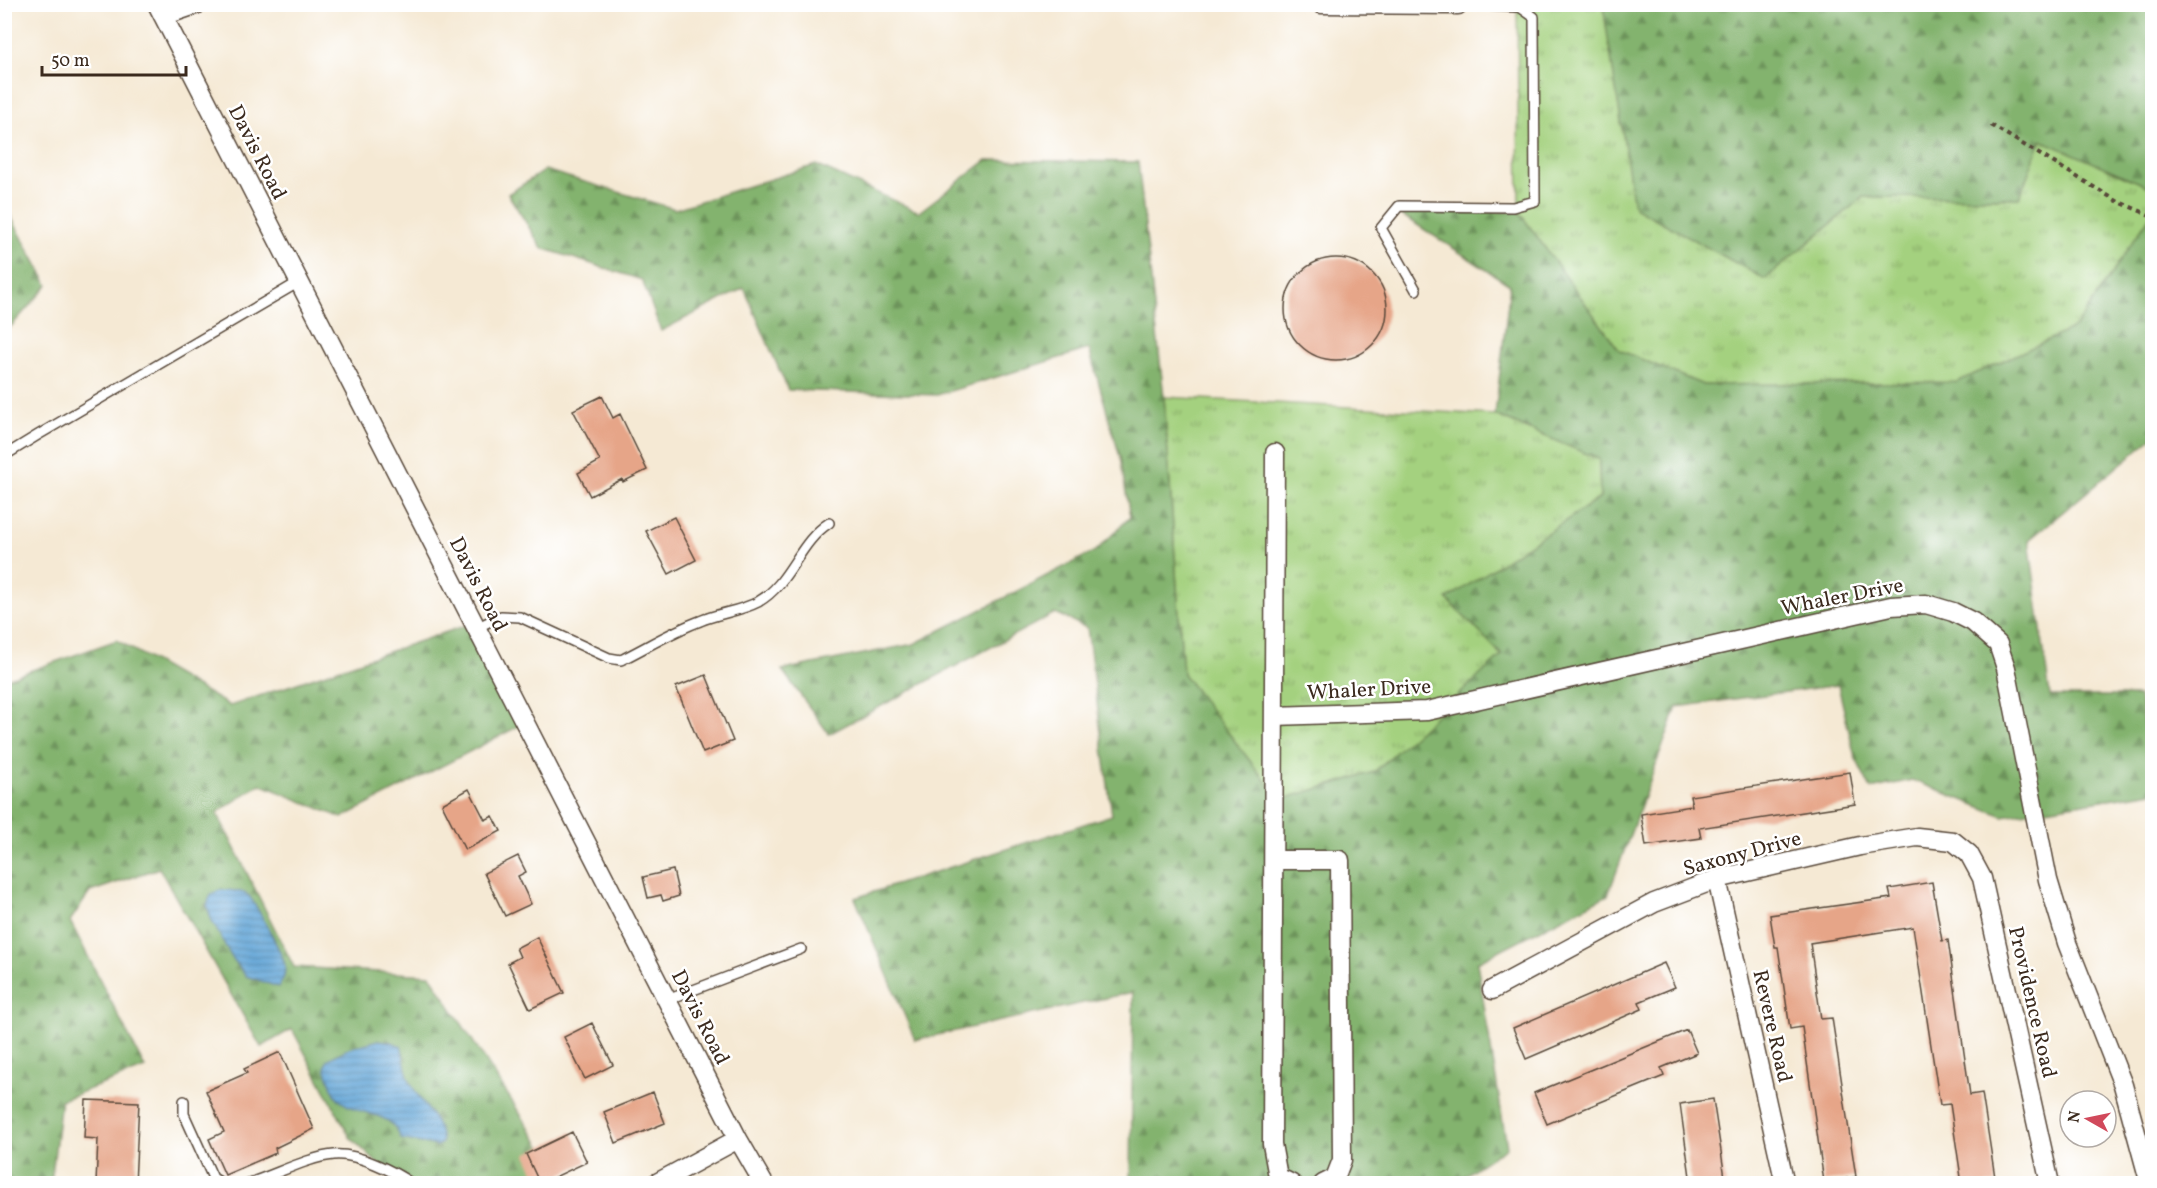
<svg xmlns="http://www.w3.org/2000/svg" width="2157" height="1188" font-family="Vollkorn,serif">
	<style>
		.grass { fill: url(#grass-tufts); stroke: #707e4e; stroke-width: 1.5 }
		.forest { fill: url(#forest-firs); stroke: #5f6e46; stroke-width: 1.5 }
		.water { fill: url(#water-rules); stroke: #4e687a; stroke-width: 1.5 }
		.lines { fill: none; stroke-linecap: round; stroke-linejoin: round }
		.stream { stroke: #62a5d7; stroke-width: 6 }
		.building { fill: #e6a588 }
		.lane-casing { stroke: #574739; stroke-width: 12 }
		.street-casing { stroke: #574739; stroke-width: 21 }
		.path { stroke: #574739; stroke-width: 4; stroke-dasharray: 4.5 4.5; stroke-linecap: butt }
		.lane { stroke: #fff; stroke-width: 9 }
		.street { stroke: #fff; stroke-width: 18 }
		.labels { text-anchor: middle; stroke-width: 5; stroke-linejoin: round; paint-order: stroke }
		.street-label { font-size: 21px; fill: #3b2a1e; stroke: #fff }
	</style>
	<defs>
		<pattern id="grass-tufts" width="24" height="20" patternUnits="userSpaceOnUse" patternTransform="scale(1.5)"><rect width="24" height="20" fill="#a4d17f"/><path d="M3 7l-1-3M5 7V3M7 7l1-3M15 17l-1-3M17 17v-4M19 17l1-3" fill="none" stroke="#87aa67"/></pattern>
		<pattern id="forest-firs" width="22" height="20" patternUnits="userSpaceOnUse" patternTransform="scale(1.5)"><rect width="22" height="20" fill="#83b36e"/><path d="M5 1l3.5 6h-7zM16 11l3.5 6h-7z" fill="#6c925a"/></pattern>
		<pattern id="water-rules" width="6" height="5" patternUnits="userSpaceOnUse" patternTransform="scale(1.5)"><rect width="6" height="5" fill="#62a5d7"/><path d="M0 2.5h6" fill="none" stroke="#5287ae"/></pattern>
	</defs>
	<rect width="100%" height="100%" fill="#fff"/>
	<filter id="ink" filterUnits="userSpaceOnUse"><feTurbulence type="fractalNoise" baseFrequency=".0167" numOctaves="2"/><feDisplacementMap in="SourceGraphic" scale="12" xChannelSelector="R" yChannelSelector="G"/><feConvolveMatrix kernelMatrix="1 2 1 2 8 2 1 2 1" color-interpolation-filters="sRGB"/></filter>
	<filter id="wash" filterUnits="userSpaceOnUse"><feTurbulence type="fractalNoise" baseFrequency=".008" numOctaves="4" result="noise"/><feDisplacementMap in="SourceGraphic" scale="24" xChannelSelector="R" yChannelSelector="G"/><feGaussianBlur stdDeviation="1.35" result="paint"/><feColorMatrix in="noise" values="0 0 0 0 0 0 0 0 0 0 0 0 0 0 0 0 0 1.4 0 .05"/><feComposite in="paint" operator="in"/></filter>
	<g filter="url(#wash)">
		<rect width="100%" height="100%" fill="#f5e9d4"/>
		<path class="grass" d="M1517,5H1603L1635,207L1765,279L1863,197L2019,198L2041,139L2152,188V213L2076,327L1957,383L1703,385L1619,350L1519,212Z
			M1164,397L1495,415L1599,459L1600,498L1448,599L1503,656L1374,772L1280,800L1183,674Z"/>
		<path class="forest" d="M1603,5H2152V188L2041,140L2019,198L1863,197L1765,279L1634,207Z
			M987,160L1138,162L1164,397L1183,674L1280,800L1374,772L1502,655L1447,599L1600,498L1599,459L1495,415L1510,285L1394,210L1519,212L1619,350L1703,385L1957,382L2076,327L2152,213V438L2029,540L2050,696H2139L2152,778V792L2003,816L1912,780L1871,789L1855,757L1838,685L1677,707L1608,895L1477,962L1507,1147L1453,1183H1131L1133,992L915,1040L855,898L1112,815L1087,628L1055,613L829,734L782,670L914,644L1097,550L1130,517L1120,457L1089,349L937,395L788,390L744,288L661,331L642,280L542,248L508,194L545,170L675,209L816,165L919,212Z
			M5,206L48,285L5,333H4Z
			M470,624L521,725L342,818L260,784L217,813L294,967L430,975L565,1183H398L350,1137L292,1029L261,1047L159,868L90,892L70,921L145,1068L61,1100L51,1183H5L4,680L117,640L230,706Z"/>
		<path class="water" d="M220,890C229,890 241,890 248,895C255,902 284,956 285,966C285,975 284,980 278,987L246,976L231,956L211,919L207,905L211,894Z
			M379,1040L392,1042L401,1046C404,1056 405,1069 409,1079C416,1099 442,1120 442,1143L437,1146L401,1139C391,1109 363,1118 342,1102C333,1096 329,1078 325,1068L327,1060L349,1048Z"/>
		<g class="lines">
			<path class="stream" d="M2149,4L2152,7"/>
		</g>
		<g id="blocks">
			<path class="building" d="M1285 309a51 51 0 1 1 102 0a51 51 0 1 1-102 0Z
				M602,396L613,418L620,414L647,470L623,482L622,479L590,496L578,473L600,461L573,410Z
				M674,517L696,560L669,574L646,531Z
				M706,675L733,741L703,753L676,687Z
				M1850,772L1855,804L1699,828L1701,838L1646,846L1641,814L1692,806L1690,796Z
				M469,789L485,820L493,816L501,831L465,850L442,804Z
				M518,856L526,872L518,876L531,904L505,916L484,873Z
				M673,870L679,896L663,901L661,895L648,898L643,877Z
				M1932,882L1942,941L1948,940L1970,1095L1982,1093L1996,1184H1962L1950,1104L1940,1105L1913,927L1810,943L1821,1019L1832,1018L1856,1177L1824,1182L1802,1027L1790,1029L1778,947H1775L1770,915L1891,898L1889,889Z
				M537,937L564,993L530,1009L508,963L520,957L516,948Z
				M1664,963L1675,987L1639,1002L1642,1009L1526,1059L1513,1028Z
				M592,1023L613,1065L585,1079L564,1037Z
				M1687,1030L1697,1053L1661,1068L1664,1076L1547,1124L1534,1093Z
				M280,1052L314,1129L275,1148L276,1153L225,1175L209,1139L224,1132L206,1091L247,1073L244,1069Z
				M653,1092L665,1123L616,1143L604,1112Z
				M1713,1099L1726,1184H1691L1680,1104Z
				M86,1100L139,1102L135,1184H96L98,1139L84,1138Z
				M572,1132L587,1162L540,1184L526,1154Z"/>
		</g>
	</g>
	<g filter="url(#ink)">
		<use href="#blocks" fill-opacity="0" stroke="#574739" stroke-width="1.5"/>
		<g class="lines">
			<g class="lane-casing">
				<path id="lane" d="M1416,290L1381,228L1399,206L1513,207L1535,201L1534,17L1520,7L1458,5
					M4,460L7,454L38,435L299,282
					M476,628L501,616L520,617L609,658L621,660C647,647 673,631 700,621C719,613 741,611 758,602C791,583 798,543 829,523
					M667,1000L801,949
					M184,1101V1114L213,1178L223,1184
					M246,1184C273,1176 308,1157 334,1155C357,1153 394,1171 412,1184"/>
			</g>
			<g class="street-casing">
				<path id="street" d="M157,4L738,1139L764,1184
					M1321,4L1458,5
					M163,16L198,4
					M1275,453L1272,1144L1278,1177L1292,1184
					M1274,716L1427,711L1891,606L1926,604L1953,612L1973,622L1998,644L2006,668L2048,880L2067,943L2123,1085L2150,1184
					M1274,860H1340L1342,1160L1335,1178L1323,1184
					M1717,879L1785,1184
					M1492,990L1654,903L1717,879L1860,846L1917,837L1953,841L1969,854L1982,878L2050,1184
					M655,1184L738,1139"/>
			</g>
			<path class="path" d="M1991,125L2117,201L2152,216"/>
			<use href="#lane" class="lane"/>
			<use href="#street" class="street"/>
		</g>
	</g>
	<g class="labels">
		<g class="street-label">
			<text transform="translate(258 152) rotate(63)" y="7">Davis Road</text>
			<text transform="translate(479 584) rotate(63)" y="7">Davis Road</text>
			<text transform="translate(1842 596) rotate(-11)" y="7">Whaler Drive</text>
			<text transform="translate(1369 689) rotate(-3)" y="7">Whaler Drive</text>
			<text transform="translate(1742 853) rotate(-15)" y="7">Saxony Drive</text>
			<text transform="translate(2033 1002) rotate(77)" y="7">Providence Road</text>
			<text transform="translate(701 1017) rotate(63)" y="7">Davis Road</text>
			<text transform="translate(1773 1026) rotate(77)" y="7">Revere Road</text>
		</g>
	</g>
	<rect width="2157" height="1188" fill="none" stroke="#fff" stroke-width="24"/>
	<g transform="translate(2088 1119) rotate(279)"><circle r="28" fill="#ffffff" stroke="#b1aaa5" stroke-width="1.5"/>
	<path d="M0-4.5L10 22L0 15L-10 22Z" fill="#d1495b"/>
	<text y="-9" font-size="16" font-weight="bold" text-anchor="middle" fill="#3b2a1e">N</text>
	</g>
	<path d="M42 66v9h144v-9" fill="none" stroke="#3b2a1e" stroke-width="3"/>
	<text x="51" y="66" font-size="18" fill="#3b2a1e" stroke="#ffffff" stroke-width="4.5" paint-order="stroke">50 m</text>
</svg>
